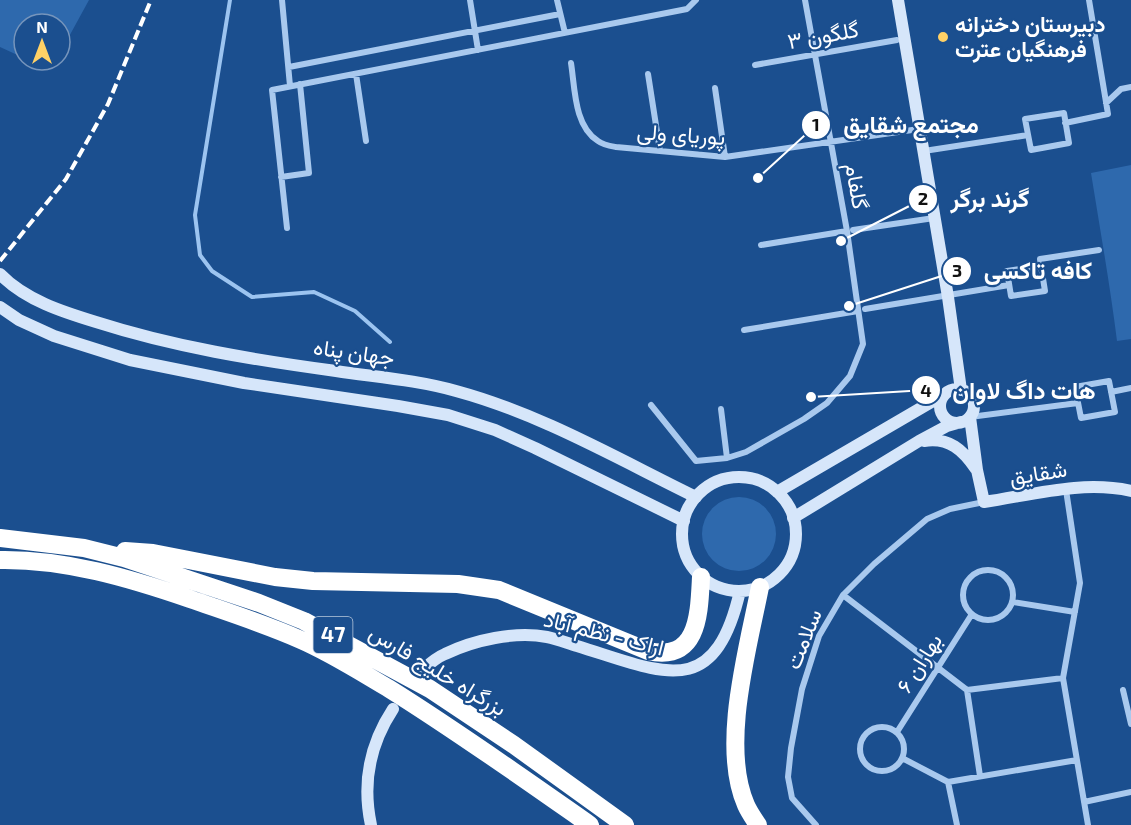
<svg xmlns="http://www.w3.org/2000/svg" width="1131" height="825" font-family="'Exo 2',Vazirmatn,sans-serif">
	<style>
		.green { fill: #2e69ad }
		.lines { fill: none; stroke-linecap: round; stroke-linejoin: round }
		.stream { stroke: #9cc4f0; stroke-width: 4 }
		.street { stroke: #a9c9ee; stroke-width: 6 }
		.secondary { stroke: #d6e6fa; stroke-width: 12 }
		.highway { stroke: #fff; stroke-width: 18 }
		.rail { stroke: #fff; stroke-width: 4; stroke-dasharray: 10 4.5; stroke-linecap: butt }
		.poi-dot { fill: #ffd166; stroke: #1b4f8f; stroke-width: 2 }
		.labels { text-anchor: middle; stroke-width: 4.5; stroke-linejoin: round; paint-order: stroke }
		.shield { fill: #1b4f8f; stroke: #bbcadd; stroke-width: 1.5 }
		.shield-label { font-size: 21px; font-weight: bold; fill: #fff }
		.poi-label { font-size: 22px; font-weight: bold; fill: #fff; stroke: #1b4f8f; text-anchor: start }
		.street-label { font-size: 22px; fill: #fff; stroke: #1b4f8f }
		.leader { fill: none; stroke: #fff; stroke-width: 2 }
		.callout-dot { fill: #fff; stroke: #1b4f8f; stroke-width: 2 }
		.mark-label { font-size: 18px; text-anchor: middle; font-weight: bold; fill: #111 }
		.callout-label { font-size: 24px; text-anchor: middle; font-weight: bold; fill: #fff; stroke: #1b4f8f; stroke-width: 4.5; stroke-linejoin: round; paint-order: stroke }
	</style>
	<rect width="100%" height="100%" fill="#1b4f8f"/>
	<path class="green" d="M0,0H89L60,53V24H24V58L0,47Z
		M1131,165V339L1117,341C1110,285 1100,229 1091,173Z
		M702 534a37 37 0 1 1 74 0a37 37 0 1 1-74 0Z"/>
	<g class="lines">
		<path class="stream" d="M230,0L195,215L200,255L212,271L252,297L314,292L355,311L390,342"/>
		<path class="street" d="M282,0L290,86
			M470,0L478,50
			M557,0L565,33
			M571,63C575,88 574,126 598,141C603,145 610,146 616,147L725,157L919,129
			M755,65L897,40
			M289,67L560,14
			M356,74L366,141
			M648,74L660,151
			M715,88L725,157
			M1106,103L1121,89L1131,87
			M1064,113L1069,143L1031,150L1025,119Z
			M1065,123L1108,114L1089,0
			M924,151L1028,135
			M281,177L309,173L300,84
			M287,228L272,90L687,9L696,0
			M853,230L934,218
			M761,245L847,231
			M1041,266L1045,291L1011,296L1007,271Z
			M1041,266L1040,259L1099,250
			M865,309L1009,285
			M744,330L858,311
			M1109,381L1115,412L1081,418L1075,387Z
			M1111,392L1131,388
			M651,405L696,461L727,458L746,452L804,419L827,403L850,376L863,344L847,231L805,0
			M721,409L727,458
			M970,417L1078,403
			M1066,490L1080,583L1063,678L1088,825
			M963 595a25 25 0 1 1 50 0a25 25 0 1 1-50 0Z
			M843,595L967,690L980,776
			M1013,602L1075,612
			M967,690L1063,678
			M1123,690L1131,724
			M860 749a22 22 0 1 1 44 0a22 22 0 1 1-44 0Z
			M897,732L972,614
			M902,758L948,782L1077,760
			M948,782L957,825
			M1084,802L1131,792
			M816,825L792,798L788,777L791,748L802,689L819,636L843,595L874,564L927,519L950,509L984,502"/>
		<path class="secondary" d="M898,0L948,297L961,390
			M0,274C25,300 63,312 96,322C174,347 255,360 336,371C376,377 417,380 456,391C541,414 618,459 696,497
			M0,307L19,320L54,336L130,360L244,383L398,406L448,415L495,430L535,448L684,521
			M940 406a17 17 0 1 1 34 0a17 17 0 1 1-34 0Z
			M970,417L977,470L984,502C1032,495 1083,480 1131,491
			M924,441C949,437 963,450 976,469
			M682 534a57 57 0 1 1 114 0a57 57 0 1 1-114 0Z
			M777,492L945,394
			M793,518L919,441L947,426L961,422
			M419,673C427,666 435,658 445,654C474,640 515,631 547,637C557,639 567,643 577,646C662,672 714,703 740,591
			M371,825C362,783 370,744 393,709"/>
		<path class="highway" d="M0,538L84,548L124,558L259,603L304,621L430,689L514,745L625,825
			M125,551L153,553L275,577L313,581L458,584L499,590L648,651C699,662 699,614 701,577
			M0,560C65,559 129,578 190,599C227,612 265,624 301,640C331,653 359,671 388,688C457,731 523,778 590,825
			M758,825C754,819 749,812 746,805C720,746 748,648 760,587"/>
		<path class="rail" d="M0,261L66,179L108,104L151,0"/>
	</g>
	<circle class="poi-dot" cx="943" cy="37" r="6"/>
	<g class="labels">
		<rect class="shield" x="313.5" y="617" width="39" height="36" rx="4.5"/>
		<g class="shield-label">
			<text x="333" y="642">47</text>
		</g>
		<g class="poi-label">
			<text x="955" y="32">دبیرستان دخترانه<tspan x="955" dy="25">فرهنگیان عترت</tspan></text>
		</g>
		<g class="street-label">
			<text transform="translate(823 35) rotate(-10)" y="8">گلگون ۳</text>
			<text transform="translate(681 134) rotate(4)" y="8">پوریای ولی</text>
			<text transform="translate(857 186) rotate(80)" y="8">گلفام</text>
			<text transform="translate(354 352) rotate(8)" y="8">جهان پناه</text>
			<text transform="translate(1038 473) rotate(-9)" y="8">شقایق</text>
			<text transform="translate(604 633) rotate(14)" y="8">اراک - نظم آباد</text>
			<text transform="translate(803 639) rotate(-68)" y="8">سلامت</text>
			<text transform="translate(919 663) rotate(-58)" y="8">بهاران ۶</text>
			<text transform="translate(438 670) rotate(31)" y="8">بزرگراه خلیج فارس</text>
		</g>
	</g>
	<path class="leader" d="M758 178L816 125M841 241L923 199M849 306L957 271M811 397L926 390"/>
	<g class="callout-dot">
		<circle cx="758" cy="178" r="6"/>
		<circle cx="841" cy="241" r="6"/>
		<circle cx="849" cy="306" r="6"/>
		<circle cx="811" cy="397" r="6"/>
		<circle cx="816" cy="125" r="15"/>
		<circle cx="923" cy="199" r="15"/>
		<circle cx="957" cy="271" r="15"/>
		<circle cx="926" cy="390" r="15"/>
	</g>
	<g class="mark-label">
		<text x="816" y="131">1</text>
		<text x="923" y="205">2</text>
		<text x="957" y="277">3</text>
		<text x="926" y="397">4</text>
	</g>
	<g class="callout-label">
		<text x="911" y="133">مجتمع شقایق</text>
		<text x="990" y="207">گرند برگر</text>
		<text x="1038" y="279">کافه تاکسی</text>
		<text x="1024" y="399">هات داگ لاوان</text>
	</g>
	<g transform="translate(42 42)"><circle r="28" fill="#1b4f8f" stroke="#7695bc" stroke-width="1.5"/>
	<path d="M0-4.5L10 22L0 15L-10 22Z" fill="#ffd166"/>
	<text y="-9" font-size="16" font-weight="bold" text-anchor="middle" fill="#ffffff">N</text>
	</g>
</svg>
